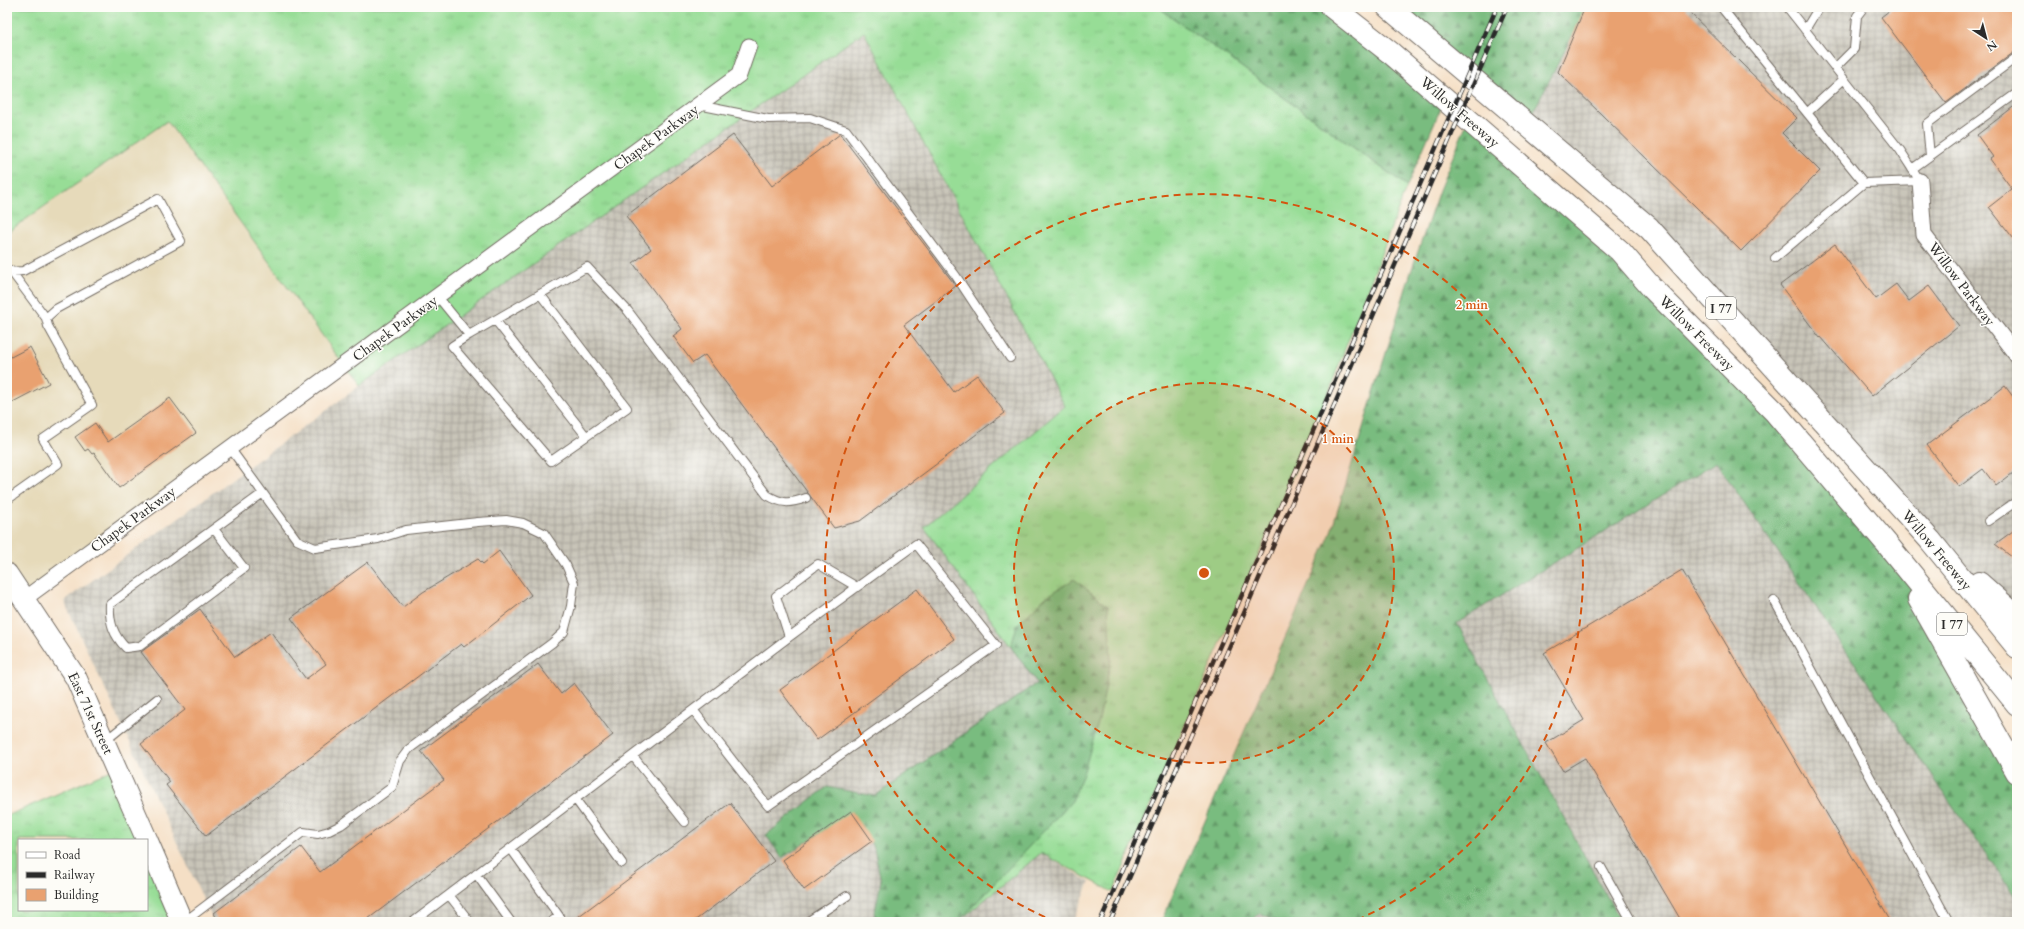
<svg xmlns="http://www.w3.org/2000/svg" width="2024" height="929" font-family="Cardo,serif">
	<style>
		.built { fill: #e6daba }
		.industrial { fill: url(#industrial-grid) }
		.grass { fill: url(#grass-tufts); stroke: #618460 }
		.forest { fill: url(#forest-firs); stroke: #527455 }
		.building { fill: #e9a170 }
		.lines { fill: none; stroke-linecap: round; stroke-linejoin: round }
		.service-casing { stroke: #726a61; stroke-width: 10 }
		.minor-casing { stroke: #726a61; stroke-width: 17 }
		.secondary-casing { stroke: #726a61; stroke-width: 23 }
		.motorway-casing { stroke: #726a61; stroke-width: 24 }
		.service { stroke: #fff; stroke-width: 8 }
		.minor { stroke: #fff; stroke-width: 15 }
		.secondary { stroke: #fff; stroke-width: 21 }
		.motorway { stroke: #fff; stroke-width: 22 }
		.rail-casing { stroke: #2b2b2b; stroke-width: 4.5 }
		.rail { stroke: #fdfcf7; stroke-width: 3; stroke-dasharray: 9; stroke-linecap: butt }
		.ring { fill: none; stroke: #d5540f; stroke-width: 2; stroke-dasharray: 7 5 }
		.labels { text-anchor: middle; stroke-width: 3; stroke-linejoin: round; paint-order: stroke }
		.shield { fill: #fdfcf7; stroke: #6a6a68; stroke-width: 1 }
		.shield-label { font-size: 13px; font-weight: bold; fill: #2b2b2b }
		.street-label { font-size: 14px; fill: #2b2b2b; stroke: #fdfcf7 }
		.centre { fill: #d5540f; stroke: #fdfcf7; stroke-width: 2 }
		.ring-label { font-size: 12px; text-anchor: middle; font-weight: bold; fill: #d5540f; stroke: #fdfcf7; stroke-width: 3; stroke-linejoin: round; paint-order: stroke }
	</style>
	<defs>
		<pattern id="industrial-grid" width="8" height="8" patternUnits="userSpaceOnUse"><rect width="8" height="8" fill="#c8c4b8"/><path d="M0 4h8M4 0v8" fill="none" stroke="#a39f96"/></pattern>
		<pattern id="grass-tufts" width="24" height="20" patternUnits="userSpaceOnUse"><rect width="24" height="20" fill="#97dd96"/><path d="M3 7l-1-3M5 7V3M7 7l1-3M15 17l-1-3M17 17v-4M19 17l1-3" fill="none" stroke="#82be81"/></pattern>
		<pattern id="forest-firs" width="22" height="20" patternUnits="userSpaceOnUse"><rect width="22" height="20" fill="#79bc7f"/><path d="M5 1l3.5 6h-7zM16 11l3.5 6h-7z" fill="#639968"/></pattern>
	</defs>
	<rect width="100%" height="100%" fill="#fdfcf7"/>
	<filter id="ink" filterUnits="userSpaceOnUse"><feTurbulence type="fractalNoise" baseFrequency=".025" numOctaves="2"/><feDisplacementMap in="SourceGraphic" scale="8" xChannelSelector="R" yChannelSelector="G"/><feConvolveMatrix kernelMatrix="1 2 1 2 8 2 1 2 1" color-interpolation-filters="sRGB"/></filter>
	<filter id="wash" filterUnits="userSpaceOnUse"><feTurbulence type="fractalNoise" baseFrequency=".012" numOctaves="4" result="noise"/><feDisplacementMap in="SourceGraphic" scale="16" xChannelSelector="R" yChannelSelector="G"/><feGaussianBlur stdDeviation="0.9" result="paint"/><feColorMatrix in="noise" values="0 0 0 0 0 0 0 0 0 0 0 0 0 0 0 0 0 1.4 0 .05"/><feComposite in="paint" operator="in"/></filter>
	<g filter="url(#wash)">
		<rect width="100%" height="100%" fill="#f5dfc5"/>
		<path class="built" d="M167,121L344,365L24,599L7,574V233Z"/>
		<path class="industrial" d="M1587,7H2017V617L1930,540L1649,228L1527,124Z
			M863,31L1065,406L924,527L1037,683L875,796L959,921L1041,853L1090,882L1073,922H214L64,601L402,355Z
			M1716,462L2017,899V922H1621L1457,623Z
			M1260,913L1278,922H1250Z"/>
		<path class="grass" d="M7,7H1158L1407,186L1328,394L1113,892L1041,853L959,921L875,796L1037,683L924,527L1065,406L864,32L359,386L167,121L9,231L7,229Z
			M116,768L147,840H19V910H147V840L182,922H7V816Z"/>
		<path class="forest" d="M1158,7H1332L1443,103L1407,186Z
			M1388,7H1587L1527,124Z
			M1468,120L1620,251L1887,544L2017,772V899L1716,462L1457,623L1621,922H1278L1260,913L1250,922H1161L1330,535L1410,275L1439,190Z
			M1074,579L1108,606L1111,660L1099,720L1084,771L1072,801L959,921L873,922L881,881L874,848L855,819L825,830L782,858L766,835L827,787L875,796L1037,683L1011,647L1017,625L1046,597Z"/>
		<g id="blocks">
			<path class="building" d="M1585,7H1684L1797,118L1782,133L1820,171L1741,251L1558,72Z
				M1894,7H2017V50L1946,103L1881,17Z
				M2017,104V243L1989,207L2012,189L1990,159L1993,157L1977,135Z
				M840,134L956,286L904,325L954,392L977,375L1005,413L860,521L834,528L705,355L693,363L673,336L682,329L633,263L651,249L626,216L733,135L772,186Z
				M1835,244L1876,299L1896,284L1909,301L1929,286L1959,326L1872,396L1821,337L1820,338L1780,285Z
				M30,347L49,383L7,405V359Z
				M2005,386L2017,402V470L1996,486L1983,469L1959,487L1927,445Z
				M170,398L196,433L119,488L94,453L92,454L88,449L85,451L75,437L95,423L108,442Z
				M2017,528V561L1995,544Z
				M499,551L531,595L464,647L461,644L206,836L166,785L170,782L141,744L185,710L141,652L200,609L235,657L271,632L306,679L326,664L291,618L368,562L403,607L423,592L478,559L483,564Z
				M1682,570L1891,922H1682L1585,758L1563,771L1546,743L1584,720L1544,653Z
				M917,589L954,639L817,740L780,690Z
				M538,664L561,694L574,683L613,735L364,922H218L214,913L301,847L320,872L444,780L421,751Z
				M730,803L774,861L693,922H571Z
				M851,811L872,841L804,890L783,860Z"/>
		</g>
	</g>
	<g filter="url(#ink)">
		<use href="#blocks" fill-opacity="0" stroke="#726a61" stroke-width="1"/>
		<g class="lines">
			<g class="service-casing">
				<path id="service" d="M1721,7L1864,183
					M1787,7L1900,150L1920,181
					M1805,30L1819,7
					M1835,68L1854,49L1857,16L1864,7
					M698,105L768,119L810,118L846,130L956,276L1010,358
					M1808,112L1844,79
					M1930,156L1927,124L2017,57
					M1912,169L2017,93
					M1775,258L1864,183L1920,181
					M11,271L46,318
					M7,272L23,271L158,199L181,241L56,309L46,318L48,326L92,405L43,439L58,464L7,500
					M438,297L469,335L587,267L628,311L767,495C782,504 789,504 806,498
					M496,321L586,436
					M469,335L452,346L551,461L627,408L540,294
					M1988,521L2017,501
					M214,529L244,568L140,646L126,648C113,635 109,622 110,604L263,493
					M1774,600L1949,922
					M789,637L857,587
					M105,741L157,699
					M633,756L685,822
					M576,800L622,863
					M511,849L559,916L551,922
					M1601,867L1632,922
					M476,874L511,922
					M449,895L470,922
					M184,922L303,832L318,834L329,831L341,825L392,787L400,761L409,749L552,643L564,632L571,606L574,583L566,565L544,533L523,523L506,520L478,522L406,530L378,539L315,548L297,540L230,448
					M413,922L789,637L776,596L818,564L857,587L916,544L996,645L768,806L694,711
					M807,922L847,896"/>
			</g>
			<g class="minor-casing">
				<path id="minor" d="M1920,181L1924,235L2017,356
					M24,599L739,75L749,46"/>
			</g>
			<g class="secondary-casing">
				<path id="secondary" d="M7,574L76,678L147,840
					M147,840L182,922"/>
			</g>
			<g class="motorway-casing">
				<path id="motorway" d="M1332,7L1392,54L1620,251L1652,288L1774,411L1887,544L2017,704
					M1388,7L1649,228L1930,540L2017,647
					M1979,583L2017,617
					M1919,599L2017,772"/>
			</g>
			<use href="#service" class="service"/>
			<use href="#minor" class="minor"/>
			<use href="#secondary" class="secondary"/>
			<use href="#motorway" class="motorway"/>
			<g class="rail-casing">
				<path id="rail" d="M1100,922L1497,7
					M1110,922L1507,7"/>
			</g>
			<use href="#rail" class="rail"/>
		</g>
	</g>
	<circle cx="1204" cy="573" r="190" fill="#d5540f" fill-opacity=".12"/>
	<g class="ring">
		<circle cx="1204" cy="573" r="190"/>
		<path d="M1056 922A379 379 0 1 1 1352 922"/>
	</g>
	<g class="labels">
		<g class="shield">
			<rect x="1706" y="297" width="30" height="22" rx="3"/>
			<rect x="1937" y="613" width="30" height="22" rx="3"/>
		</g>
		<g class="shield-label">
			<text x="1721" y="313">I 77</text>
			<text x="1952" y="629">I 77</text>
		</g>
		<g class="street-label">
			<text transform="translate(1460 112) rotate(41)" y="5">Willow Freeway</text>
			<text transform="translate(656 137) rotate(-36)" y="5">Chapek Parkway</text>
			<text transform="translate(1962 284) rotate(53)" y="5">Willow Parkway</text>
			<text transform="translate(395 328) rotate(-36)" y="5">Chapek Parkway</text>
			<text transform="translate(1697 333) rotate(45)" y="5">Willow Freeway</text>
			<text transform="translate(133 519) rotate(-36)" y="5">Chapek Parkway</text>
			<text transform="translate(1937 550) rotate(50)" y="5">Willow Freeway</text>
			<text transform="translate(91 713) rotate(65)" y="5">East 71st Street</text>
		</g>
	</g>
	<circle cx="1204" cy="573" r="6" class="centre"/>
	<g class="ring-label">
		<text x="1472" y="309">2 min</text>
		<text x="1338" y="443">1 min</text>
	</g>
	<rect width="2024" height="929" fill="none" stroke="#fdfcf7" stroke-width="24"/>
	<rect x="18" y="839" width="130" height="72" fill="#fdfcf7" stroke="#a9a8a5"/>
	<rect x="26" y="852" width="20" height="6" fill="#ffffff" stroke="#a9a8a5"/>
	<text x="54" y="859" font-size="12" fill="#2b2b2b">Road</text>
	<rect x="26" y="872" width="20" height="6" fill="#2b2b2b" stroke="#a9a8a5"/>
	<text x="54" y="879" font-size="12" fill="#2b2b2b">Railway</text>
	<rect x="26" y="889" width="20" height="12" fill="#e9a170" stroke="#a9a8a5"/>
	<text x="54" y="899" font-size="12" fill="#2b2b2b">Building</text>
	<g transform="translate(1986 38) rotate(144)" stroke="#fdfcf7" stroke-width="3" paint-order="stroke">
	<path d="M0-3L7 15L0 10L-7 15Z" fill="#2b2b2b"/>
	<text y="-6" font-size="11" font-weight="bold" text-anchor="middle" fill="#2b2b2b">N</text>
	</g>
</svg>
